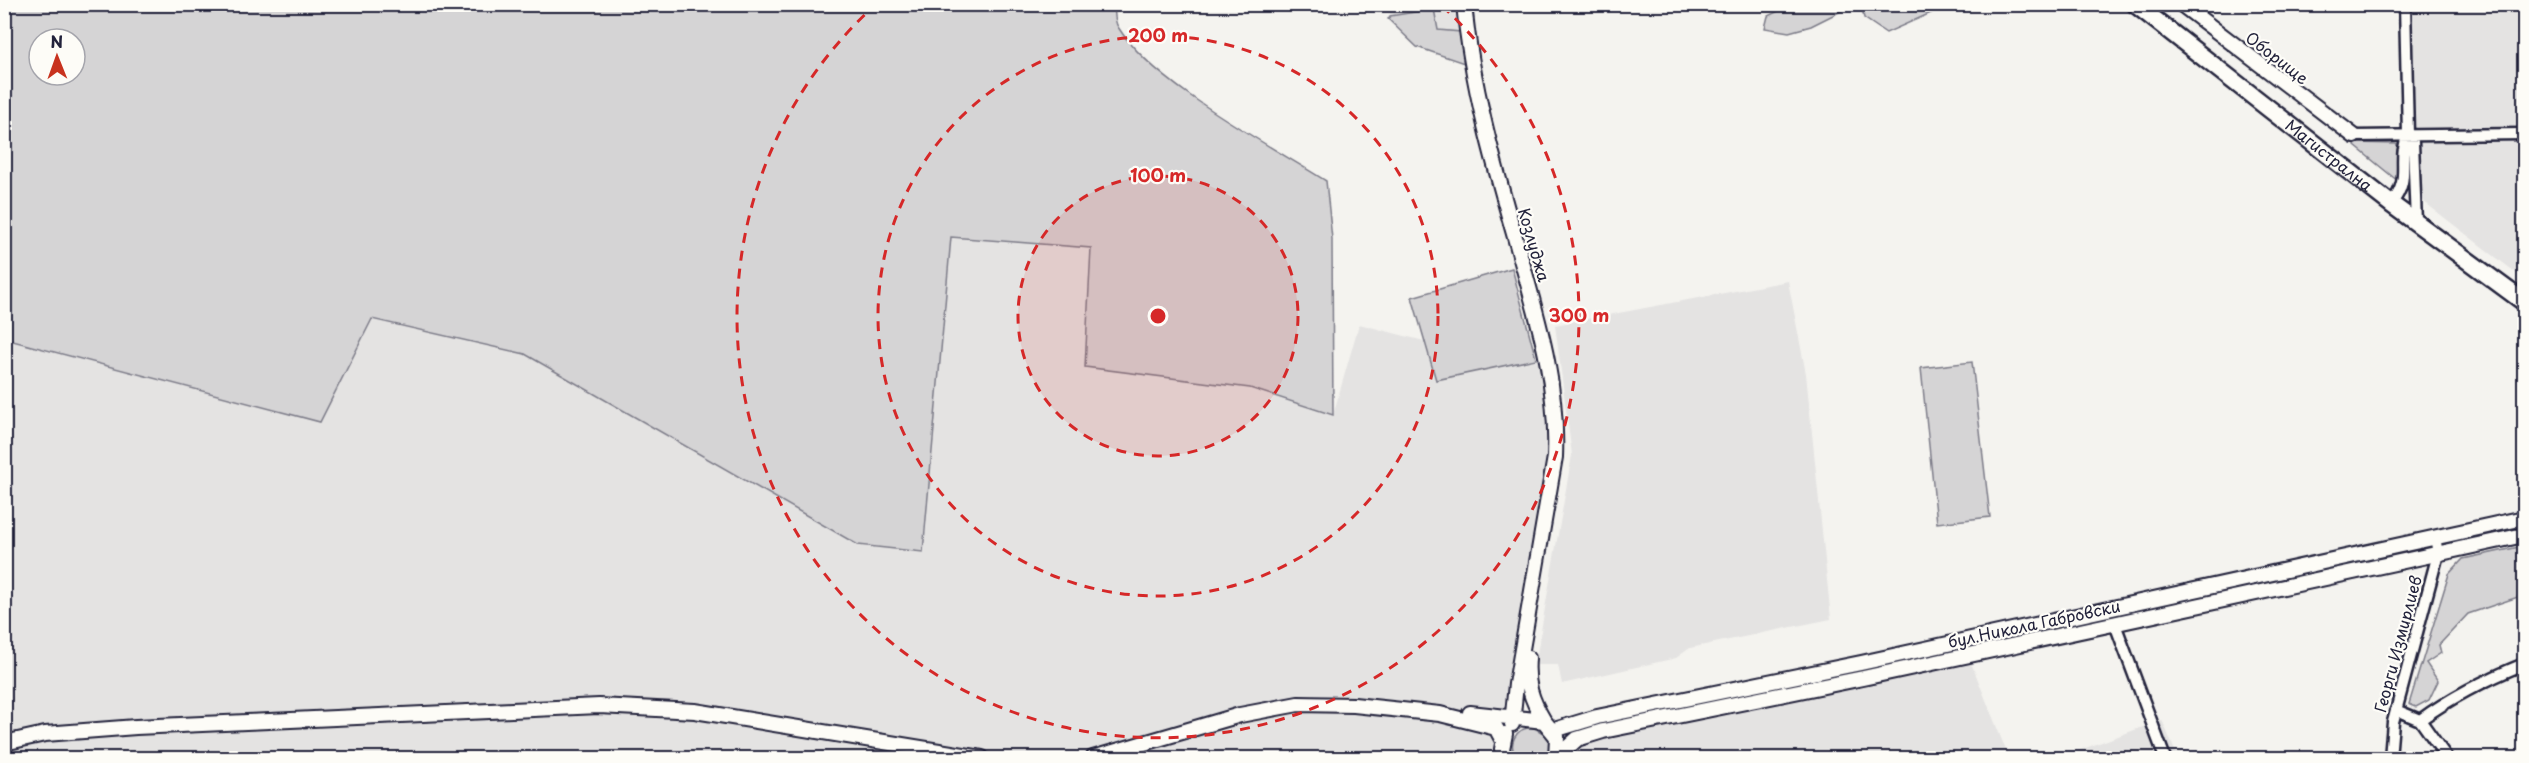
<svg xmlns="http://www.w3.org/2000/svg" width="2529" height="763" font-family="'Playpen Sans',sans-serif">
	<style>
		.built { fill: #e4e3e2 }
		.green { fill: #d5d4d5; stroke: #7c7b88; stroke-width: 1.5; fill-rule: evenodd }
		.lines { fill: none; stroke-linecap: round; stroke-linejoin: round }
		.street-casing { stroke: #22223b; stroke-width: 15 }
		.secondary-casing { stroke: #22223b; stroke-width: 18 }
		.primary-casing { stroke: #22223b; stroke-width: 21 }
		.street { stroke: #fdfcf7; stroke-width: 10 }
		.secondary { stroke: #fdfcf7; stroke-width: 14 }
		.primary { stroke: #fdfcf7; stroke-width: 16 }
		.ring { fill: none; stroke: #d62828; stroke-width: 3; stroke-dasharray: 10 8 }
		.labels { text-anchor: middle; stroke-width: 4.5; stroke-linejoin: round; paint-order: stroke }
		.street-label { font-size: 16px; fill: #22223b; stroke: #fdfcf7 }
		.centre { fill: #d62828; stroke: #fdfcf7; stroke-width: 3 }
		.ring-label { font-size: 18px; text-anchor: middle; font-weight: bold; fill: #d62828; stroke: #fdfcf7; stroke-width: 4.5; stroke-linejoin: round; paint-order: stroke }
	</style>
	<rect width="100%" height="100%" fill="#f4f3ef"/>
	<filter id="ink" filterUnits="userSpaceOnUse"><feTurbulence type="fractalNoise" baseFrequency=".0167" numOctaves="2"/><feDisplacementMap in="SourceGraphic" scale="12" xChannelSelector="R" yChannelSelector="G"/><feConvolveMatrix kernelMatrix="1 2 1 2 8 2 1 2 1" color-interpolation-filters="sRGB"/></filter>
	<g filter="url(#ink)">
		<path class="built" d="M1389,5H1458L1461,32L1438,30L1434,9L1390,16Z
			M2405,5H2524V279L2406,188L2408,135Z
			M950,237L1092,248L1085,367L1250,388L1333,415L1359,324L1424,341L1436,380L1548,358L1557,422L1516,684L1501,758H5L4,339L320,422L372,319L525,354L858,545L923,552Z
			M1788,281L1806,374L1831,619L1690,648L1676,658L1562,684L1558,665H1535L1572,455L1555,325Z
			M1971,655L1972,665L2009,758H1556L1577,739Z
			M2162,720L2178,758H2058Z"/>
		<path class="green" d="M4,5H1114C1115,11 1114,21 1118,27C1153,84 1268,144 1326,181L1332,239L1333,415L1250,388L1085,367L1091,248L951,237L923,552L858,545L525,354L372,319L320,422L5,339ZM39,39H75V75H39Z
			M1791,5V4L1853,5L1811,26L1789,32L1765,28L1768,16Z
			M1861,5V4L1949,5L1886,33L1864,18Z
			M1434,9L1438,30L1461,32L1464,63L1417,47L1388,19L1390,16Z
			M2356,143L2396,144L2399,148V182L2355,146Z
			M1512,268L1536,359L1436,380L1412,297Z
			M1972,362L1990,517L1937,523L1921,368Z
			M2524,546V595L2468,614L2439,645L2441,653L2426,663L2438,681L2429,700L2416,707L2409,704L2449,574L2463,559Z
			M1533,727L1548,736C1552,744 1551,751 1546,758H1517C1507,744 1515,728 1533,727Z"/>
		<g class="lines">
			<g class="street-casing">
				<path id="street" d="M2408,135L2413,142L2416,223
					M2354,136L2524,134
					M2391,204C2413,177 2396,161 2408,135L2405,4
					M2115,624L2165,758
					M2396,710L2420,720C2453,696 2487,679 2524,664
					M2420,720L2447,758
					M2390,758L2393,722L2438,554L2435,537"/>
			</g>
			<g class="secondary-casing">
				<path id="secondary" d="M1464,4C1472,88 1495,167 1518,248C1538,320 1558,382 1555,457L1516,684L1512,724
					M2181,4L2354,136
					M1528,658C1526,684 1531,699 1544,721
					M1470,713L1544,721L1557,737L1556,758
					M1554,730L1597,717L1861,663L2524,518
					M1505,734L1502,749L1505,758
					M4,743L45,734L136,727L599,706L695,711L982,758
					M1093,758L1240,715L1298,704L1354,705L1440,714L1496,728L1503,741
					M1556,758L1577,739L1603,731L1863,678L2524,535"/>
			</g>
			<g class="primary-casing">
				<g id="primary">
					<path id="s1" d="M2135,4L2391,204L2524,302"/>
				</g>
			</g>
			<use href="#street" class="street"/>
			<use href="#secondary" class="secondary"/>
			<use href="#primary" class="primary"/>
		</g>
	</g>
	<circle cx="1158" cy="316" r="140" fill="#d62828" fill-opacity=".12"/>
	<g class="ring">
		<circle cx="1158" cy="316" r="140"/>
		<circle cx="1158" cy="316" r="280"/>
		<path d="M1442 6A421 421 0 1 1 874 6"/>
	</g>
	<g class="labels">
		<g class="street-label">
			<text transform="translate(2277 58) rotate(38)" y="6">Оборище</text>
			<text dy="6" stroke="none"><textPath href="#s1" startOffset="246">Магистрална</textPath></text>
			<text transform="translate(1534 245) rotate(74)" y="6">Козлуджа</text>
			<text transform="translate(2034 624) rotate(-12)" y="6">бул.Никола Габровски</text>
			<text transform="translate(2398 644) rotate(-75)" y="6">Георги Измирлиев</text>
		</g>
	</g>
	<circle cx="1158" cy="316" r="9" class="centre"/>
	<g class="ring-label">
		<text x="1158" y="42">200 m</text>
		<text x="1158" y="182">100 m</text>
		<text x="1579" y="322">300 m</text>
	</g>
	<rect width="2529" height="763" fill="none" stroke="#fdfcf7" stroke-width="24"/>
	<rect x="12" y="12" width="2505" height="739" fill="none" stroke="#22223b" stroke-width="2" filter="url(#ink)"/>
	<g transform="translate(57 57) rotate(359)"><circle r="28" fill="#fdfcf7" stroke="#a5a5ac" stroke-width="1.5"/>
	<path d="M0-4.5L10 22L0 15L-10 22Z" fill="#c8321e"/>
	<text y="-9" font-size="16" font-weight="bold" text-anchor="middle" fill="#22223b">N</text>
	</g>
</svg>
